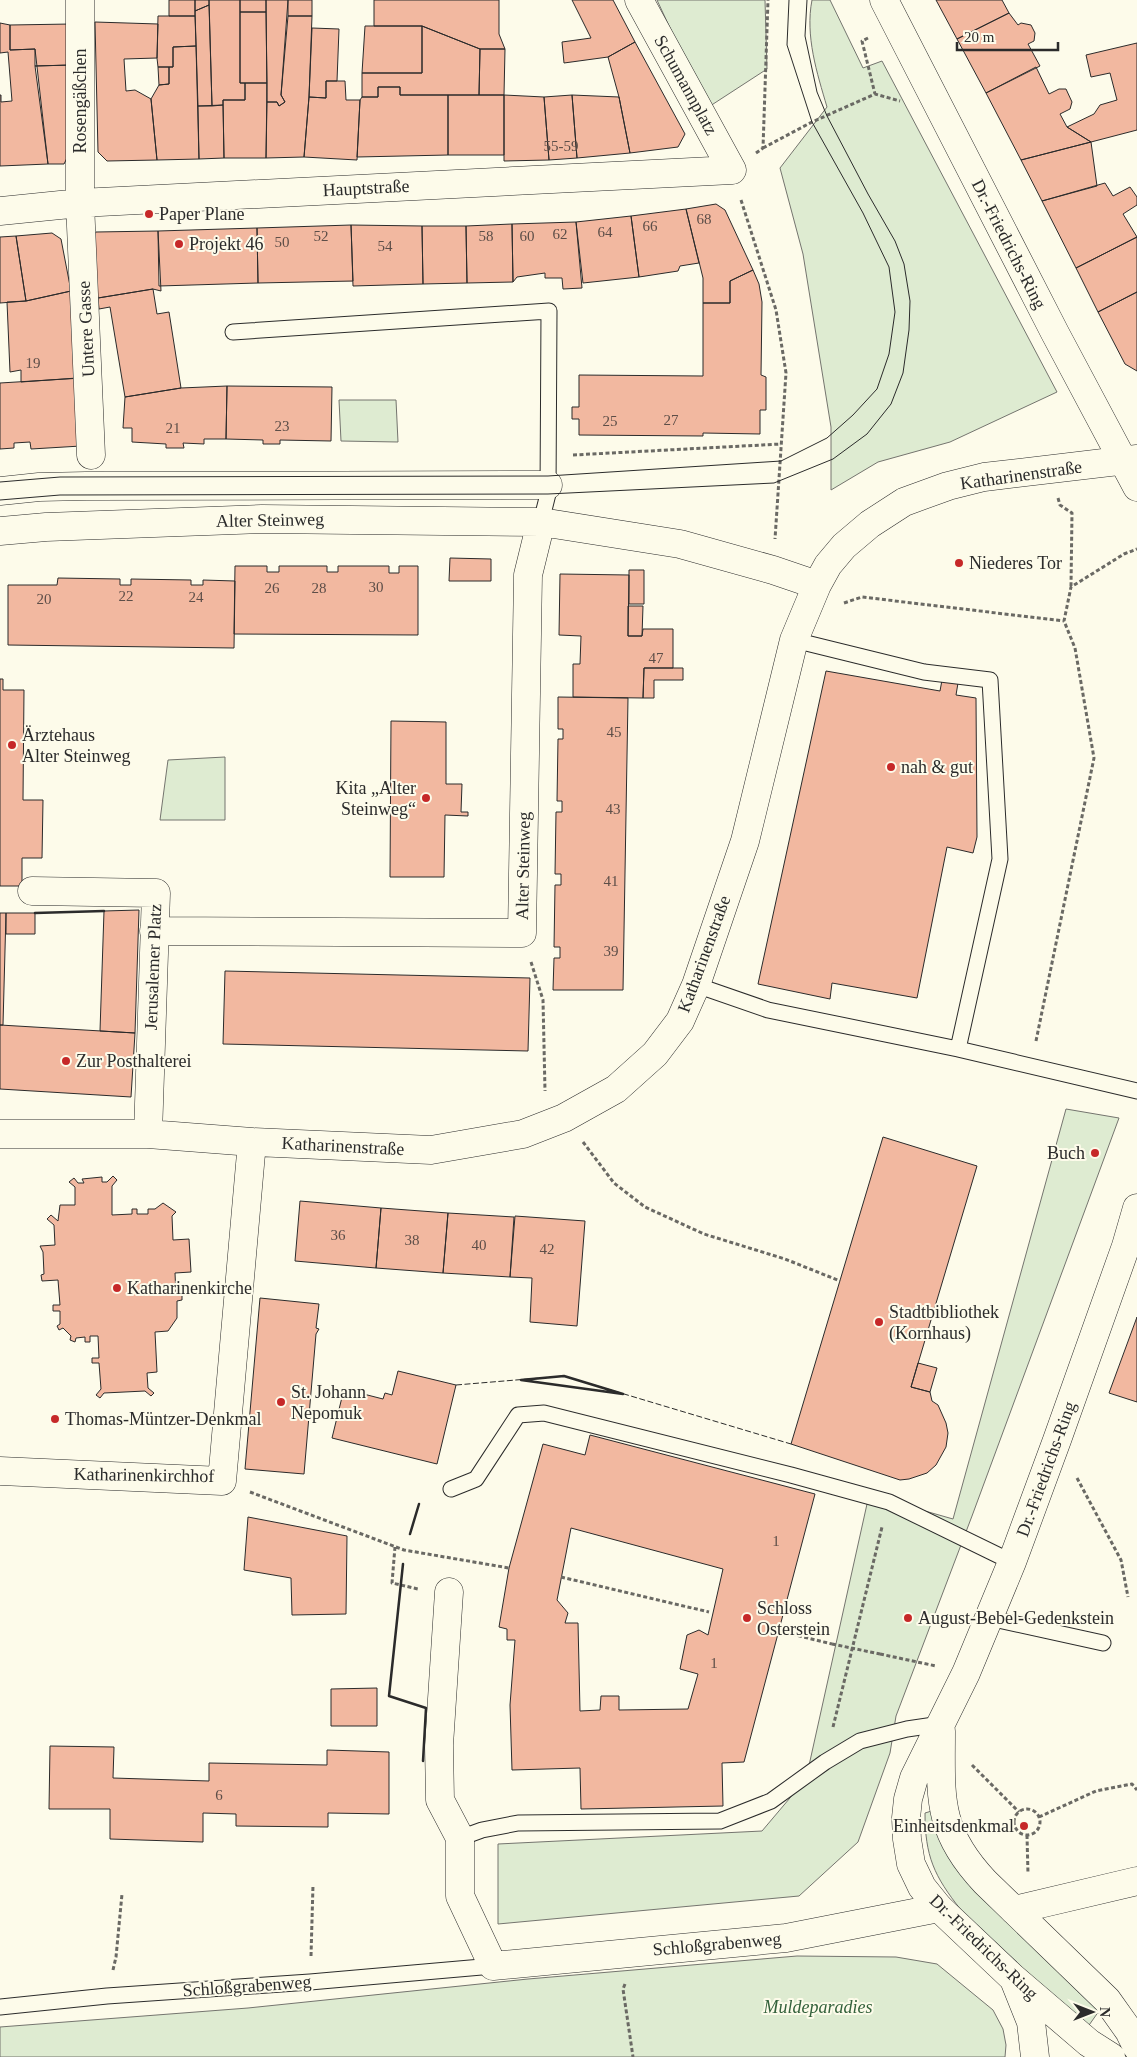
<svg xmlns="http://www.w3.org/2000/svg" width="1137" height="2057" font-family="'Times New Roman',serif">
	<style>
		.green { fill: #deebd1; stroke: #74746e }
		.building { fill: #f2b8a0; stroke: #2b2b2b; fill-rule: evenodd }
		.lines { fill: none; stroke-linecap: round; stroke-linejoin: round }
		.lane-casing { stroke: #2b2b2b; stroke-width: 17 }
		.street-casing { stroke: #2b2b2b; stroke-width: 29 }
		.secondary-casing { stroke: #2b2b2b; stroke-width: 29 }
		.path { stroke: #6a6964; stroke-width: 3; stroke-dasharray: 4 2.5; stroke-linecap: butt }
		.lane { stroke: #fdfbea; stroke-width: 15 }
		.street { stroke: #fdfbea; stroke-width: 28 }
		.secondary { stroke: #fdfbea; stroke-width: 28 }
		.tram { stroke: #2b2b2b; stroke-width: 1 }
		.path-bridge { stroke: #6a6964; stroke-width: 3; stroke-dasharray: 4 2.5; stroke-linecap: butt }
		.fence { stroke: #2b2b2b; stroke-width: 1; stroke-dasharray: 6 2.5; stroke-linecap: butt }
		.wall { stroke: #2b2b2b; stroke-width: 2.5 }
		.poi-dot { fill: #c62828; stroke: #fdfbea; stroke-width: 2 }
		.labels { text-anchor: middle; stroke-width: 4; stroke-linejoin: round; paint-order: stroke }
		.number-label { font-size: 15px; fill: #5d4e48 }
		.street-label { font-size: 18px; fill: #2b2b2b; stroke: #fdfbea }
		.poi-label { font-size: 18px; fill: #2b2b2b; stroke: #fdfbea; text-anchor: start }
		.park-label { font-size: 18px; font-style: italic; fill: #34623c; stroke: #fdfbea }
	</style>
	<rect width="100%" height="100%" fill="#fdfbea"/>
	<path class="green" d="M657,0H765L767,69L707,108Z
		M812,0H830L863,68L882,61L1057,392L950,442L878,462L831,490V427L803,254L780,168L827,107C817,73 805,36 812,0Z
		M339,400H396L398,442L341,441Z
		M225,757V820H160L168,760Z
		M1066,1109L1119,1118L972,1516L896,1716L890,1753L858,1842L799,1896L498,1924V1844L762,1831L806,1779L869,1495L953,1519Z
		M935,1810L1099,2011L1087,2028L961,1910C934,1876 925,1856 925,1813Z
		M797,1956L896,1957L937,1964L993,2010L1003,2029L1006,2045L1005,2057H0V2027L248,2008L528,1979Z"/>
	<path class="building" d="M169,0H195V16H169Z
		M195,0H209V5L195,11Z
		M209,0H240V83H245V100H223V105L212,106Z
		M240,0H266V12H240Z
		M266,0H288L281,95L285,102L279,106L277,102H267Z
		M288,0H312V16H288Z
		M374,0H499V34L505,49H480L422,26H374Z
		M572,0H613L635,42L608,57L564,63L562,42L591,38Z
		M936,0H1002L1009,13L957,39Z
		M209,5L212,106H198L195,11Z
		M240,12H266L267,83H240Z
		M1009,13L1018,25L1021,23L1031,25L1035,33L1034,41L1028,44L1040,66L986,93L957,39Z
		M158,16H195L196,46L173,47V67H158L157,58Z
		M288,16H312L309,97L304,157L266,158L267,102H277L279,106L285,102L281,95Z
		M95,22L158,24L157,58L124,59L126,91L135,90L151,99L157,160L107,161L98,152Z
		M0,23L10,25V50L35,49L48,164L0,166V95H1V102L12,101L8,52L0,53Z
		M71,24V65L35,66V49L10,50V25Z
		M365,26H422V73H362Z
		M422,26L480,49L479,95H400V87H378V97H362V73H422Z
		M312,28L339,29L337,81H326V98L309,97Z
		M635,42L685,134L678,147L630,153L619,97L608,57Z
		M1137,43V130L1091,142L1067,127L1094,114L1100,105L1117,100L1110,73L1091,77L1086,55Z
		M196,46L199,159L157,160L151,99L159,85L169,84V67H173V47Z
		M480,49H505L504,95H479Z
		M71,65L70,152L64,164H48L35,66Z
		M158,67H169V84L159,85Z
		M1036,67L1049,94L1059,89H1066L1072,102L1070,109L1060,114L1067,127L1091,142L1021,160L986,93Z
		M326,81H345L346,100H360L357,160L304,157L309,97L326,98Z
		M245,83H267L266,158H224L223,100H245Z
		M378,87H400V95H448V155L357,157L360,100L362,97H378Z
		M448,95H504V155H448Z
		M504,95L544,97L549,160L504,161Z
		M572,95L619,97L630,153L577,158Z
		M572,95L577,158L549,160L544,97Z
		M223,105L224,158L199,159L198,106Z
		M1091,142L1097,186L1042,201L1021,160Z
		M1105,183L1113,196L1130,187L1137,197V205L1123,214L1137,237L1076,268L1042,201Z
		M716,204L725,210L753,270L730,281V303H703V278L686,209Z
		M686,209L699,263L680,266L678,271L639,277L631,216Z
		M631,216L639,277L583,283L576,222Z
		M576,222L582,288L563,289L562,278H545V273L517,277L513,282L512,224Z
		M512,224L513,282L467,283L466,226Z
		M351,225L422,226L423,284L353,286Z
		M351,225L353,281L258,283L257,228Z
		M422,226H466L467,283L423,284Z
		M257,228L258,283L159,286L158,231Z
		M158,231L161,291L153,289L98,298L87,244L96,232Z
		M52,233L61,239L71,291L26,301L16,236Z
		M16,236L26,301L0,303V237Z
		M1137,237V292L1098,312L1076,268Z
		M753,270L759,284L762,302L761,375L766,377V410H760V434L703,433V436L579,435V419H572V407H579V375L703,376V303H730V281Z
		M153,289L157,314L169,312L181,388L125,397L110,307L99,309L98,298Z
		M71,291L77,378L21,382V370L10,372L7,302L26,301Z
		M1137,292V371L1125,364L1098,312Z
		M82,378L81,446L31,449L30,442L14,443V448L0,449V383Z
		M227,386L226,439H204V444L183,443L184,448H166V444L132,442V428H123L125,397L181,388Z
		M227,386L332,387L331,441L280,440V444H263V440L226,439Z
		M450,558L491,559V581H449Z
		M235,566H267V572H279V566H327V572H338V566H389V573H399V566H418V635L234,634Z
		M629,570H644V604H629Z
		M560,574L629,575L628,636H642L643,629H673V668H644L643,698L573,697V664H580L581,636L559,635Z
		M58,578L120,579V585H131V579L191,580V585H203V580L235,581L234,648L8,645V585H57Z
		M628,606H643L642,636H628Z
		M644,668H683V680H654V698H643Z
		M826,671L940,691L942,680L958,683L956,695L976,698L977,837L973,853L947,847L917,998L832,983L830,999L758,984Z
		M0,679H3V690H24L23,800H43L42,858H22V886H0Z
		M558,697L628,698L623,990H553L554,958H560V947H554L555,885H561V874H555L556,812H562V801H557L558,739H563V729H558Z
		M391,721L446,722V784H462L461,812H468V816L445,815L444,877H390Z
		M139,910L135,1033L100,1031L104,911Z
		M0,913H6L3,1025H0Z
		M6,913H35V934H6Z
		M225,971L530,978L528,1051L223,1044Z
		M0,1025L135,1033L131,1097L0,1089Z
		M883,1137L977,1166L911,1387L930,1392L932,1401L938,1405L946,1423L948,1433L946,1447L936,1465L927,1473L909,1479L900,1480L791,1444Z
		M113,1176L117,1180L112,1186V1215L132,1214V1209H137V1214H148V1209H155L163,1203L176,1212L172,1216L173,1240L189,1239L191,1272L175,1273L176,1295H182V1300L177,1301V1318L168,1331L155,1332L157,1372L147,1373L148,1388L154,1393L151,1396L145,1391L104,1393L100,1398L96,1395L101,1389L99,1363H92V1358H99L98,1336H90V1342H85V1337L76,1338L75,1342L70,1340L71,1336L63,1328L59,1330L57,1326L60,1324V1311H53V1305H60L58,1280L42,1281L41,1275L44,1274L43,1252L40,1246L55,1245L54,1225L47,1219L51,1215L58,1221L60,1205H75V1187L69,1182L74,1178L78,1183H84L82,1179L102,1177V1182H107Z
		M300,1201L381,1208L376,1268L295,1261Z
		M381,1208L448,1213L443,1273L376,1268Z
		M448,1213L514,1217L510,1277L443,1273Z
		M515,1216L585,1221L577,1326L530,1322L532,1278L510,1277Z
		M260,1298L319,1304L316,1328L319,1329L316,1334L304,1474L245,1469Z
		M1137,1317V1402L1109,1393Z
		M918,1363L937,1368L930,1392L911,1387Z
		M398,1371L456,1385L437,1464L332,1438L344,1389L383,1399L385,1393L392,1395Z
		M590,1435L815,1494L744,1762L722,1763L723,1806L581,1809L580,1768L512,1770L510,1705L515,1640H507V1629L499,1627L509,1568L543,1444L585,1455ZM571,1528L723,1569L708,1635L699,1630L687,1635L680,1669L698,1674L688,1709L619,1710V1696H601L600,1710L580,1711L578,1623H565L568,1613L557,1600Z
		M248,1517L347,1536L346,1614L292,1615L291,1578L244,1570Z
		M377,1688V1726H331V1689Z
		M50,1746L114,1747L113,1778L209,1781V1763L327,1765V1750L389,1752V1814L328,1813V1827L236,1826V1814L203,1813V1842L110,1839V1809H49Z"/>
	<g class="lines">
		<g class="lane-casing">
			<path id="lane" d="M233,332L549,311L548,494L541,522
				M794,640L924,672L990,680L1000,859L958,1049
				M696,985L768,1010L958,1049L1137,1091
				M451,1489L476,1479L518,1415L544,1413L791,1475L889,1502L1012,1562
				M989,1618L1103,1643
				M460,1838L482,1830L518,1823L720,1821L771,1801L825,1762L860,1741L907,1729L941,1724
				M0,2007L107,1996L310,1982L493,1966"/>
		</g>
		<g class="street-casing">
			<path id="street" d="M80,0V203L91,455
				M0,211L80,203L732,170L639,0
				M0,491L39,487L86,486L548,485
				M0,531L46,527L262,519L541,522L680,544L773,570L817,585
				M32,891L156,893L148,1134
				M154,931L522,933L528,575L541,522
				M0,1134H148L252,1142L431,1150L523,1134L564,1118L616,1089L655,1054L680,1021L696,985L745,841L794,640L817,585L828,565L844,546L870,524L904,502L948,486L984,477L1137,459
				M0,1471L222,1481L252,1142
				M449,1592L439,1745L440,1800L460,1838V1896L493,1966L786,1938L939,1908
				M1014,1910L1137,1881"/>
		</g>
		<g class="secondary-casing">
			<path id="secondary" d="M884,0L1055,333L1137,487
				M941,1731C941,1797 936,1830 985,1882L1107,2000L1129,2031L1137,2047
				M1015,1982L1031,2022L1035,2057
				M1111,2057L1089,2043L1013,1978L939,1908L922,1887L911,1864L907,1839L906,1818L908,1799L914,1778L966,1673L1012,1562L1057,1440L1126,1246L1137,1208"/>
		</g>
		<path class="path" d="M868,38L862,41L875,94
			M763,148L812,122L875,94L900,101
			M756,153L763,148L768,0
			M741,200L776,310L786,373L775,539
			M573,455L781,444
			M1058,498L1060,505L1072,513L1071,586
			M844,603L862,597L1064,621
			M531,962L543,1000L545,1091
			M1036,1041L1094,758L1075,648L1064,621L1071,587L1124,554L1137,549
			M583,1142L614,1183L645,1207L704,1234L785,1259L840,1281
			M1077,1478L1121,1560L1128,1597
			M250,1492L404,1550L509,1568
			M395,1547L392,1583L418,1589
			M561,1577L709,1612
			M779,1631L832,1644
			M880,1654L936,1666
			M833,1727L882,1527
			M972,1765L1019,1812
			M1014 1822a13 13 0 1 1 26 0a13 13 0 1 1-26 0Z
			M1039,1817L1096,1791L1132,1784L1137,1790
			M1027,1835L1028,1874
			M311,1956L313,1885
			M113,1970L116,1957L122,1894
			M625,1984L623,1989L633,2057"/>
		<use href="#lane" class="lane"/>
		<use href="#street" class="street"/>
		<use href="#secondary" class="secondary"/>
		<path class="tram" d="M0,482L60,477L548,476L781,461L827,438L853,415L877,389L889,354L895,312L889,267L863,213L812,122L787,45L789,0
			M0,500L60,495L548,494L774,483L833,459L867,434L891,404L903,373L909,330L910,301L904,264L895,241L868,194L827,116L817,92L805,36L807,0"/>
		<path class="path-bridge" d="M832,1644L880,1654"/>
		<path class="fence" d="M456,1385L564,1376L791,1444"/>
		<path class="wall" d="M35,913L104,911
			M564,1376L623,1394L521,1380Z
			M410,1534L419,1504
			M403,1564L389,1696L426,1708L423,1761"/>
	</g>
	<g class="poi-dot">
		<circle cx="149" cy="214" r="5"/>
		<circle cx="179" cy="244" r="5"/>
		<circle cx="959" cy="563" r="5"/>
		<circle cx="12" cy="745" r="5"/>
		<circle cx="891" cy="767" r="5"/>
		<circle cx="426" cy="798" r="5"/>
		<circle cx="66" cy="1061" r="5"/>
		<circle cx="1095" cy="1153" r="5"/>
		<circle cx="117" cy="1288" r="5"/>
		<circle cx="879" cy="1322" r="5"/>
		<circle cx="281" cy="1402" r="5"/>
		<circle cx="55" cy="1419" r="5"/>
		<circle cx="747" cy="1618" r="5"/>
		<circle cx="908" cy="1618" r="5"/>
		<circle cx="1024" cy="1826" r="5"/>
	</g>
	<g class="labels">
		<g class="number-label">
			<text x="561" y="151">55-59</text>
			<text x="704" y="224">68</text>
			<text x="650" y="231">66</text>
			<text x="605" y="237">64</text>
			<text x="560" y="239">62</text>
			<text x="321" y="241">52</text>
			<text x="486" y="241">58</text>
			<text x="527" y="241">60</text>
			<text x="282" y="247">50</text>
			<text x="385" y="251">54</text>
			<text x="33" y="368">19</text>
			<text x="671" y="425">27</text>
			<text x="610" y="426">25</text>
			<text x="282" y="431">23</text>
			<text x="173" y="433">21</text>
			<text x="376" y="592">30</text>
			<text x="272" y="593">26</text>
			<text x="319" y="593">28</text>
			<text x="126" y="601">22</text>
			<text x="196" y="602">24</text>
			<text x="44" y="604">20</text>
			<text x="656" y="663">47</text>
			<text x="614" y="737">45</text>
			<text x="613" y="814">43</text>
			<text x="611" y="886">41</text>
			<text x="611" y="956">39</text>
			<text x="338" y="1240">36</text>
			<text x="412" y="1245">38</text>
			<text x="479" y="1250">40</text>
			<text x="547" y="1254">42</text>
			<text x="776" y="1546">1</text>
			<text x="714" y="1668">1</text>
			<text x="219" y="1800">6</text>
		</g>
		<g class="street-label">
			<text transform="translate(686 85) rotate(61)" y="6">Schumannplatz</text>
			<text transform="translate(80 101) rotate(-90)" y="6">Rosengäßchen</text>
			<text transform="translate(366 188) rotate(-3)" y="6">Hauptstraße</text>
			<text transform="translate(1009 244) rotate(63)" y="6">Dr.-Friedrichs-Ring</text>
			<text transform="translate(86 329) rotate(-93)" y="6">Untere Gasse</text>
			<text transform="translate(1021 475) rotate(-8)" y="6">Katharinenstraße</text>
			<text transform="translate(270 520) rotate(-1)" y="6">Alter Steinweg</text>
			<text transform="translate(523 866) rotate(-89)" y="6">Alter Steinweg</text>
			<text transform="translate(704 954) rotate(-70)" y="6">Katharinenstraße</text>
			<text transform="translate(153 967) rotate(-88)" y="6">Jerusalemer Platz</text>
			<text transform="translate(343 1146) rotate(3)" y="6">Katharinenstraße</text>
			<text transform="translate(1046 1469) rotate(-70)" y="6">Dr.-Friedrichs-Ring</text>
			<text transform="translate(144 1475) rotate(1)" y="6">Katharinenkirchhof</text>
			<text transform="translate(717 1944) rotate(-5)" y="6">Schloßgrabenweg</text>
			<text transform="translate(984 1947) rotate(44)" y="6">Dr.-Friedrichs-Ring</text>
			<text transform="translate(247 1986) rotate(-4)" y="6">Schloßgrabenweg</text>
		</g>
		<g class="poi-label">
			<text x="159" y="220">Paper Plane</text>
			<text x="189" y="250">Projekt 46</text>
			<text x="969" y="569">Niederes Tor</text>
			<text x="22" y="741">Ärztehaus<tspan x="22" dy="21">Alter Steinweg</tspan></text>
			<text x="901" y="773">nah &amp; gut</text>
			<text x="416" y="794" text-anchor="end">Kita „Alter<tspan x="416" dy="21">Steinweg“</tspan></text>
			<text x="76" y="1067">Zur Posthalterei</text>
			<text x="1085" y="1159" text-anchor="end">Buch</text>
			<text x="127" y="1294">Katharinenkirche</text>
			<text x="889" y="1318">Stadtbibliothek<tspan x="889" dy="21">(Kornhaus)</tspan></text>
			<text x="291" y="1398">St. Johann<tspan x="291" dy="21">Nepomuk</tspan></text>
			<text x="65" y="1425">Thomas-Müntzer-Denkmal</text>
			<text x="757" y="1614">Schloss<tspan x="757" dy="21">Osterstein</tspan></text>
			<text x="918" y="1624">August-Bebel-Gedenkstein</text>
			<text x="1014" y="1832" text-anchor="end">Einheitsdenkmal</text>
		</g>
		<g class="park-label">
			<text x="818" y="2013">Muldeparadies</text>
		</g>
	</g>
	<g transform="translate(1092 2012) rotate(90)" stroke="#fdfbea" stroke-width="4" paint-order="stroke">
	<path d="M0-4L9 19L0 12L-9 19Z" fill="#2b2b2b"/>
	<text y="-8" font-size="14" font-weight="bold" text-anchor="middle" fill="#2b2b2b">N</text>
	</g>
	<path d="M957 42v8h101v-8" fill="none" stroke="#2b2b2b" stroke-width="2.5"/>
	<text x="964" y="42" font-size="15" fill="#2b2b2b" stroke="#fdfbea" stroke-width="4" paint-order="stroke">20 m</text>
</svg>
